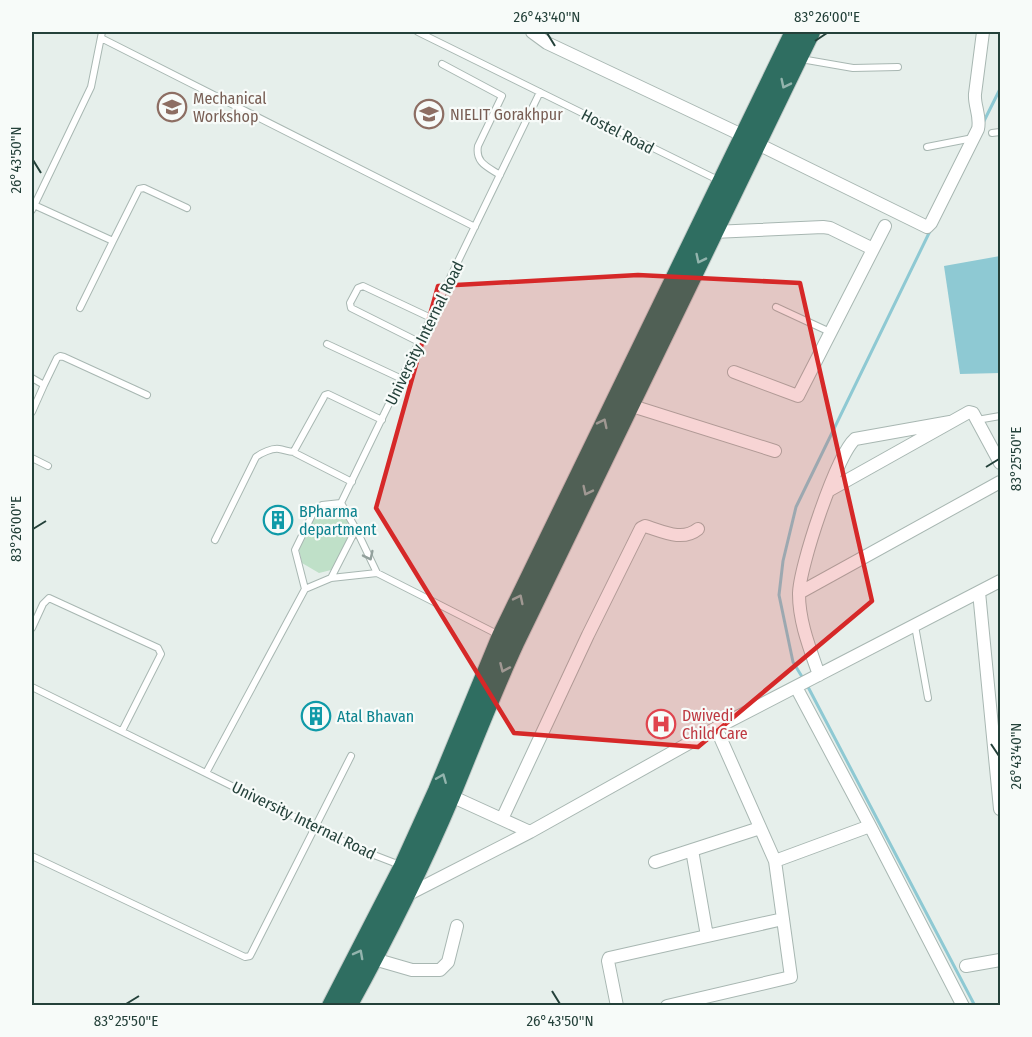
<svg xmlns="http://www.w3.org/2000/svg" width="1032" height="1037" font-family="'Fira Sans Condensed',sans-serif">
	<style>
		.green { fill: #bfe0c8 }
		.water { fill: #8ec9d3 }
		.lines { fill: none; stroke-linecap: round; stroke-linejoin: round }
		.stream { stroke: #8ec9d3; stroke-width: 3 }
		.lane-casing { stroke: #a8b7b2; stroke-width: 8 }
		.street-casing { stroke: #a8b7b2; stroke-width: 14 }
		.highway-casing { stroke: #c2cac8; stroke-width: 20 }
		.lane { stroke: #fff; stroke-width: 6 }
		.street { stroke: #fff; stroke-width: 12 }
		.highway { stroke: #2f6e61; stroke-width: 18 }
		.oneway { stroke: #93b4ad }
		.oneway2 { stroke: #92a09c }
		.marked { fill: #d62828; fill-opacity: 0.2; stroke: #d62828; stroke-width: 4.5; stroke-linejoin: round }
		.ticks { fill: none; stroke: #24413a; stroke-width: 2 }
		.labels { text-anchor: middle; stroke-width: 4.5; stroke-linejoin: round; paint-order: stroke }
		.education-label { font-size: 16px; fill: #785e54; stroke: #f7fbf9; text-anchor: start }
		.street-label { font-size: 16px; fill: #24413a; stroke: #f7fbf9 }
		.culture-label { font-size: 16px; fill: #0d838f; stroke: #f7fbf9; text-anchor: start }
		.health-label { font-size: 16px; fill: #be3a42; stroke: #f7fbf9; text-anchor: start }
		.neatline { fill: none; stroke: #24413a; stroke-width: 2 }
		.ticks-label { font-size: 15px; text-anchor: middle; fill: #24413a }
	</style>
	<rect width="100%" height="100%" fill="#e6efeb"/>
	<path class="green" d="M328,510L347,519L352,533L331,570L319,573L302,563L299,549L312,518Z"/>
	<path class="water" d="M1000,256V373L960,374L944,266Z"/>
	<g class="lines">
		<path class="stream" d="M983,123L1000,89
			M804,680L793,662L779,595L783,561L796,507L931,229
			M807,685L975,1006"/>
		<g class="lane-casing">
			<path id="lane" d="M418,32L718,180
				M101,38L475,227
				M801,59L853,68L898,67
				M442,64L502,96L478,146C475,163 488,167 500,175
				M992,133L1000,132
				M927,147L973,138
				M34,205L113,241L80,308
				M32,210L91,87L102,32
				M113,241L139,189L144,188L187,208
				M776,307L830,332
				M419,342L351,308L350,303L358,288L363,286L431,318
				M327,344L402,379
				M32,378L44,385L57,358L60,356L64,357L147,395
				M32,412L44,385
				M977,420L1000,416
				M32,458L48,466
				M352,482L295,453L294,451L325,395L328,394L382,420
				M341,503L540,92
				M341,503L356,529L377,573
				M215,540L256,457C261,453 272,448 279,449C285,450 288,452 294,452
				M331,578L356,529
				M305,589L295,550L315,509L322,505L341,503
				M915,626L928,698
				M32,628L43,604L49,598L158,648L161,654L122,731
				M32,687L361,850L400,865
				M206,773L305,589L331,578L377,573L499,635
				M32,856L245,957L250,956L351,756"/>
		</g>
		<g class="street-casing">
			<path id="street" d="M532,32L547,43L744,136
				M756,143L927,227L931,223L978,129C981,116 974,106 975,94L983,32
				M713,232L823,227L830,228L873,249
				M734,372L798,396L885,226
				M629,405L775,451
				M828,491L969,412L973,413L1000,463
				M979,592L1000,809
				M799,593L1000,482
				M819,675C810,649 799,622 799,594C799,568 836,456 855,439L950,422
				M796,687L870,826L963,1006
				M716,728L775,861
				M451,796L530,832
				M502,819L588,635L641,528L645,526C662,531 682,542 698,529
				M692,850L707,936
				M655,862L760,828
				M405,896L530,832L716,728L1000,581
				M374,959L412,970H440L448,962L457,926
				M966,966L1000,960
				M617,1006L608,961L609,958L783,919
				M667,1006L791,977L775,861L870,826"/>
		</g>
		<g class="highway-casing">
			<path id="highway" d="M331,1006L403,866L437,791L501,636L794,32
				M348,1006C386,937 421,867 451,796C472,745 492,693 515,643L811,32"/>
		</g>
		<use href="#lane" class="lane"/>
		<use href="#street" class="street"/>
		<use href="#highway" class="highway"/>
	</g>
	<defs><path id="oneway-chevron" d="M-2-3.5L2.5 0L-2 3.5" fill="none" stroke-width="1.6" stroke-linecap="round" stroke-linejoin="round" transform="scale(1.5)"/></defs>
	<g class="oneway">
		<use href="#oneway-chevron" transform="translate(785 84) rotate(116)"/>
		<use href="#oneway-chevron" transform="translate(700 259) rotate(116)"/>
		<use href="#oneway-chevron" transform="translate(603 423) rotate(-64)"/>
		<use href="#oneway-chevron" transform="translate(587 491) rotate(116)"/>
		<use href="#oneway-chevron" transform="translate(519 599) rotate(-64)"/>
		<use href="#oneway-chevron" transform="translate(504 668) rotate(114)"/>
		<use href="#oneway-chevron" transform="translate(442 778) rotate(-68)"/>
		<use href="#oneway-chevron" transform="translate(359 954) rotate(-62)"/>
	</g>
	<use class="oneway2" href="#oneway-chevron" transform="translate(369 556) rotate(64)"/>
	<path class="marked" d="M638,275L800,283L872,601L698,747L514,733L376,508L438,286Z"/>
	<path class="ticks" d="M547,33L555,46M815,41L827,33M33,160L41,173M986,467L999,459M33,529L46,521M991,744L999,756M552,991L560,1004M126,1004L139,996"/>
	<defs>
		<g id="university-ring" transform="scale(1.5)"><circle r="9.5" fill="#f7fbf9" stroke="#8d6e63" stroke-width="1.5"/><path d="M0-5L7-2L0 1L-7-2ZM-4 1L0 2.5L4 1V4Q0 6-4 4Z" fill="#8d6e63"/></g>
		<g id="building-ring" transform="scale(1.5)"><circle r="9.5" fill="#f7fbf9" stroke="#0f9aa8" stroke-width="1.5"/><path d="M-4-6H4V6H1V3H-1V6H-4ZM-2.5-4.3h1.7v1.8h-1.7ZM.8-4.3h1.7v1.8H.8ZM-2.5-1h1.7V.8h-1.7ZM.8-1h1.7V.8H.8Z" fill="#0f9aa8"/></g>
		<g id="hospital-ring" transform="scale(1.5)"><circle r="9.5" fill="#f7fbf9" stroke="#e0444e" stroke-width="1.5"/><path d="M-5-5h3v3.5h4V-5h3V5h-3V1.5h-4V5h-3Z" fill="#e0444e"/></g>
	</defs>
	<g fill-rule="evenodd">
		<use href="#university-ring" x="172" y="107"/>
		<use href="#university-ring" x="429" y="114"/>
		<use href="#building-ring" x="278" y="520"/>
		<use href="#building-ring" x="316" y="716"/>
		<use href="#hospital-ring" x="661" y="724"/>
	</g>
	<g class="labels">
		<g class="education-label">
			<text x="193" y="104">Mechanical<tspan x="193" dy="18">Workshop</tspan></text>
			<text x="450" y="120">NIELIT Gorakhpur</text>
		</g>
		<g class="street-label">
			<text transform="translate(618 131) rotate(27)" y="6">Hostel Road</text>
			<text transform="translate(424 333) rotate(-64)" y="6">University Internal Road</text>
			<text transform="translate(304 820) rotate(26)" y="6">University Internal Road</text>
		</g>
		<g class="culture-label">
			<text x="299" y="517">BPharma<tspan x="299" dy="18">department</tspan></text>
			<text x="337" y="722">Atal Bhavan</text>
		</g>
		<g class="health-label">
			<text x="682" y="721">Dwivedi<tspan x="682" dy="18">Child Care</tspan></text>
		</g>
	</g>
	<rect width="1032" height="1037" fill="none" stroke="#f7fbf9" stroke-width="66"/>
	<rect x="33" y="33" width="966" height="971" class="neatline"/>
	<g class="ticks-label">
		<text x="547" y="22">26°43'40"N</text>
		<text x="827" y="22">83°26'00"E</text>
		<text transform="translate(16 160) rotate(-90)" y="5">26°43'50"N</text>
		<text transform="translate(1016 459) rotate(-90)" y="5">83°25'50"E</text>
		<text transform="translate(16 529) rotate(-90)" y="5">83°26'00"E</text>
		<text transform="translate(1016 756) rotate(-90)" y="5">26°43'40"N</text>
		<text x="126" y="1026">83°25'50"E</text>
		<text x="560" y="1026">26°43'50"N</text>
	</g>
</svg>
